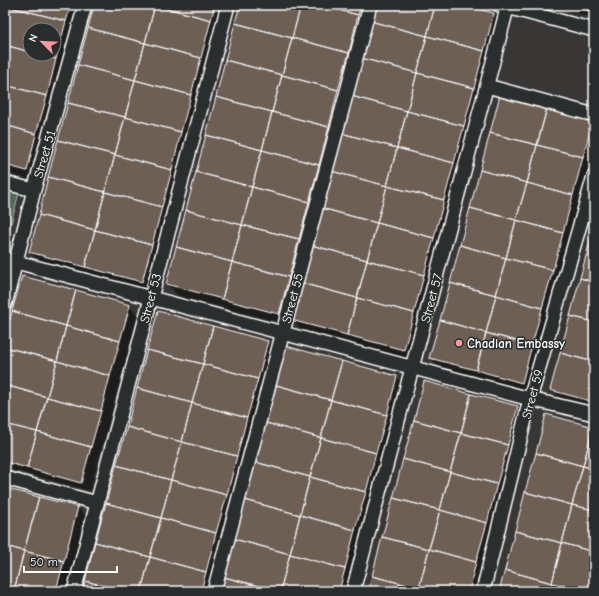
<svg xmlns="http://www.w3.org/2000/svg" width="599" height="596" font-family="'Comic Neue',sans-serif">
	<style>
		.park { fill: url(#park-crowns); stroke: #a9b4aa }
		.shadow { fill: #0007; fill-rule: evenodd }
		.building { fill: #6e5e54; stroke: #fff }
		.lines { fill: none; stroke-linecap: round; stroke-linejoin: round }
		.street-casing { stroke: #fff; stroke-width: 16 }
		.street { stroke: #2a2d2e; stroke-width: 13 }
		.poi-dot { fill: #ff9aa2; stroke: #2a2d2e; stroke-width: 1.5 }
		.labels { text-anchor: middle; stroke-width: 3; stroke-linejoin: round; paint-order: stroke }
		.street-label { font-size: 13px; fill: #fff; stroke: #2a2d2e }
		.poi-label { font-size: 13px; font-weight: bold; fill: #fff; stroke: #2a2d2e; text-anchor: start }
	</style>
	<defs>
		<pattern id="park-crowns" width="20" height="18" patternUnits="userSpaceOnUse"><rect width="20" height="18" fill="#536955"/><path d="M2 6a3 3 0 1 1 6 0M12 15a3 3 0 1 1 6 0" fill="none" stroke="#6d806e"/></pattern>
	</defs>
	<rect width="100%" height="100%" fill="#383736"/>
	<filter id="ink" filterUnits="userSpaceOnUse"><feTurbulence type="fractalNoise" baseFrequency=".025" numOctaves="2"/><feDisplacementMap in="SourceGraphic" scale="8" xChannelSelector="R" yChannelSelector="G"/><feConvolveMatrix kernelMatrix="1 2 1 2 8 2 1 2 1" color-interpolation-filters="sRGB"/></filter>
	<g filter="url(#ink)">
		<path class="park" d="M5,189L19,193L5,246Z"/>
		<path class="shadow" d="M5,5H85L38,182L5,173ZM30,30H54V54H30Z
			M95,5H230L153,293L41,264L30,252Z
			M241,5H457L493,14L505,26L416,361L304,332L292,320L290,325L178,296L167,284Z
			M545,5H594V18Z
			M593,121L594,157L531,391L439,367L430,358Z
			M594,230V407L560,398L551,390Z
			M129,306L138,315L90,491L5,468V342Z
			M158,312L268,342L280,354L215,591H83Z
			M287,348L397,377L408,389L354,591H221Z
			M517,407L526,416L480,591H369Z
			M5,489L78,508L90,520L71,591H5Z"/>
		<path class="building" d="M5,5L10,7L5,25Z
			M10,5H71L66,21L10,7Z
			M94,5H155L145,43L88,28Z
			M155,5L211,20L201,58L145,43Z
			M155,5H215L211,20Z
			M240,5H301L292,38L235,23Z
			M301,5H320L358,15L349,53L292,38Z
			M320,5H361L358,15Z
			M375,5H435L427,36L370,21Z
			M435,5H461L494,13L484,51L427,36Z
			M576,5H594V12L575,7Z
			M10,7L66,21L56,59L38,54H54V30H30V52L5,45V25Z
			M370,21L427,36L417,73L361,58Z
			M235,23L292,38L282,75L225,60Z
			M88,28L145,43L135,80L78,65Z
			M427,36L484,51L474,88L417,73Z
			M292,38L349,53L338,90L282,75Z
			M145,43L201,58L191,95L135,80Z
			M5,45L30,52V54H38L56,59L47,96L5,85Z
			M361,58L417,73L407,111L351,96Z
			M225,60L282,75L272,112L216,97Z
			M78,65L135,80L125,117L68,103Z
			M417,73L474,88L464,126L407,111Z
			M282,75L338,90L329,127L272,112Z
			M135,80L191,95L181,132L125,117Z
			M5,85L47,96L36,134L5,125Z
			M500,95L547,108L537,145L490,133Z
			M351,96L407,111L397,148L341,133Z
			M216,97L272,112L262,150L206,135Z
			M68,103L125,117L115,155L58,140Z
			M547,108L593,120L583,157L537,145Z
			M407,111L464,126L454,163L397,148Z
			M272,112L329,127L319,165L262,150Z
			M125,117L181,132L172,170L115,155Z
			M5,125L36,134L27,171L5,165Z
			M341,133L397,148L387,186L331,171Z
			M490,133L537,145L527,183L480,170Z
			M206,135L262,150L252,187L196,172Z
			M58,140L115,155L105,192L48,177Z
			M537,145L583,157L573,195L527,183Z
			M397,148L454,163L444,200L387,186Z
			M262,150L319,165L309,202L252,187Z
			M115,155L172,170L162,207L105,192Z
			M480,170L527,183L516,220L470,208Z
			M331,171L387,186L377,223L321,208Z
			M196,172L252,187L242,225L186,210Z
			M48,177L105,192L95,230L39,215Z
			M527,183L573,195L563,233L516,220Z
			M387,186L444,200L434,238L377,223Z
			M252,187L309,202L299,239L242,225Z
			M105,192L162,207L152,245L95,230Z
			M321,208L377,223L367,260L311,245Z
			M470,208L516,220L506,258L460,245Z
			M186,210L242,225L232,262L176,247Z
			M39,215L95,230L85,267L29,252Z
			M516,220L563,233L553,270L506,258Z
			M377,223L434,238L424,275L367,260Z
			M242,225L299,239L289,277L232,262Z
			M594,226V242L590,241Z
			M95,230L152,245L142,282L85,267Z
			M590,241L594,242V282L580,278Z
			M311,245L367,260L357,298L301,283Z
			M460,245L506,258L496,295L450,283Z
			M176,247L232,262L222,299L166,284Z
			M506,258L553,270L542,308L496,295Z
			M367,260L424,275L414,313L357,298Z
			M232,262L289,277L279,314L222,299Z
			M22,276L76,290L66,326L12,311Z
			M580,278L594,282V322L570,316Z
			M301,283L357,298L347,335L291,320Z
			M450,283L496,295L486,333L440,320Z
			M76,290L130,305L120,341L66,326Z
			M496,295L542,308L532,345L486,333Z
			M357,298L414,313L404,350L347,335Z
			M12,311L66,326L57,361L5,347V338Z
			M158,311L213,326L203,364L147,350Z
			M570,316L594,322V362L560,353Z
			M440,320L486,333L476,370L429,358Z
			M66,326L120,341L110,376L57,361Z
			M213,326L268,341L258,379L203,364Z
			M486,333L532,345L522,383L476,370Z
			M286,346L342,361L331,400L276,385Z
			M5,347L57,361L47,397L5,385Z
			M147,350L203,364L192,403L137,388Z
			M560,353L594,362V402L550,390Z
			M57,361L110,376L101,411L47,397Z
			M342,361L397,376L387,415L331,400Z
			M203,364L258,379L247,418L192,403Z
			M424,381L471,394L461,433L414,420Z
			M5,385L47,397L37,432L5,424Z
			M276,385L331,400L321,438L266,423Z
			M137,388L192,403L182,442L127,427Z
			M471,394L518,406L508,445L461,433Z
			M47,397L101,411L91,447L37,432Z
			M331,400L387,415L376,453L321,438Z
			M192,403L247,418L237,456L182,442Z
			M546,414L593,427L583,466L536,453Z
			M414,420L461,433L450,472L403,459Z
			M266,423L321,438L310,477L255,462Z
			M5,424L37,432L27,468L5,462Z
			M127,427L182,442L171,480L116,465Z
			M593,427H594V469L583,466Z
			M37,432L91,447L81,483L27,468Z
			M461,433L508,445L497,484L450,472Z
			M321,438L376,453L366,492L310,477Z
			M182,442L237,456L227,495L171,480Z
			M536,453L583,466L572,505L525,492Z
			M403,459L450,472L440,510L393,498Z
			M255,462L310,477L300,515L245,500Z
			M116,465L171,480L161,518L106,503Z
			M583,466L594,469V510L572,505Z
			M450,472L497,484L487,523L440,510Z
			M310,477L366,492L355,530L300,515Z
			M171,480L227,495L216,533L161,518Z
			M5,488L39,497L24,551L5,546Z
			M525,492L572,505L562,543L515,531Z
			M39,497L78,507L64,561L24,551Z
			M393,498L440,510L429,549L382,537Z
			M245,500L300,515L290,554L234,539Z
			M106,503L161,518L150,557L95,542Z
			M572,505L594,510V552L562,543Z
			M440,510L487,523L476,562L429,549Z
			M300,515L355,530L345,569L290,554Z
			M161,518L216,533L206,572L150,557Z
			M515,531L562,543L552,583L505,570Z
			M382,537L429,549L419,588L372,576Z
			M234,539L290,554L280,591L224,577Z
			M95,542L150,557L141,591H124L85,581Z
			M562,543L594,552V591H583L552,583Z
			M5,546L24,551L14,591H5Z
			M429,549L476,562L469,591H429L419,588Z
			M24,551L64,561L56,591H14Z
			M290,554L345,569L339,591H280Z
			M150,557L206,572L201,591H141Z
			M505,570L552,583L549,591H499Z
			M372,576L419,588L418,591H368Z
			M224,577L274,591H220Z
			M85,581L124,591H82Z
			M552,583L583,591H549Z"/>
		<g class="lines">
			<g class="street-casing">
				<path id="street" d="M499,5L594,30
					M487,86L594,115
					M5,183L34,190
					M5,259L530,399L594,414
					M5,304L34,190L85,5
					M5,478L97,503
					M74,591L228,5
					M214,591L370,5
					M353,591L508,5
					M483,591L530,399L594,176"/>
			</g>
			<use href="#street" class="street"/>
		</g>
	</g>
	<circle class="poi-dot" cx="459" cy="343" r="4"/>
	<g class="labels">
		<g class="street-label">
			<text transform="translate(44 154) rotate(-74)" y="5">Street 51</text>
			<text transform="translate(150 298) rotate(-75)" y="5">Street 53</text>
			<text transform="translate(292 298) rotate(-75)" y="5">Street 55</text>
			<text transform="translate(431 298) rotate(-75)" y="5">Street 57</text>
			<text transform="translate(532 394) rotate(-75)" y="5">Street 59</text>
		</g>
		<g class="poi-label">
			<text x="467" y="348">Chadian Embassy</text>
		</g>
	</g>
	<rect width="599" height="596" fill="none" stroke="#2a2d2e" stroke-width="20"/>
	<rect x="10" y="10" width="579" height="576" fill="none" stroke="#fff" stroke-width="1.5" filter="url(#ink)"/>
	<g transform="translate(42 42) rotate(294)"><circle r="19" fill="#2a2d2e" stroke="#7f8182"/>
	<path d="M0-3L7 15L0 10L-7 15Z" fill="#ff9aa2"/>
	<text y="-6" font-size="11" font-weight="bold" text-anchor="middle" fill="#ffffff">N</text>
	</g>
	<path d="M24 566v6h93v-6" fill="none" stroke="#ffffff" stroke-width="2"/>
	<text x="30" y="566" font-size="12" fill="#ffffff" stroke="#2a2d2e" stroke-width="3" paint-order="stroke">50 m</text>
</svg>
